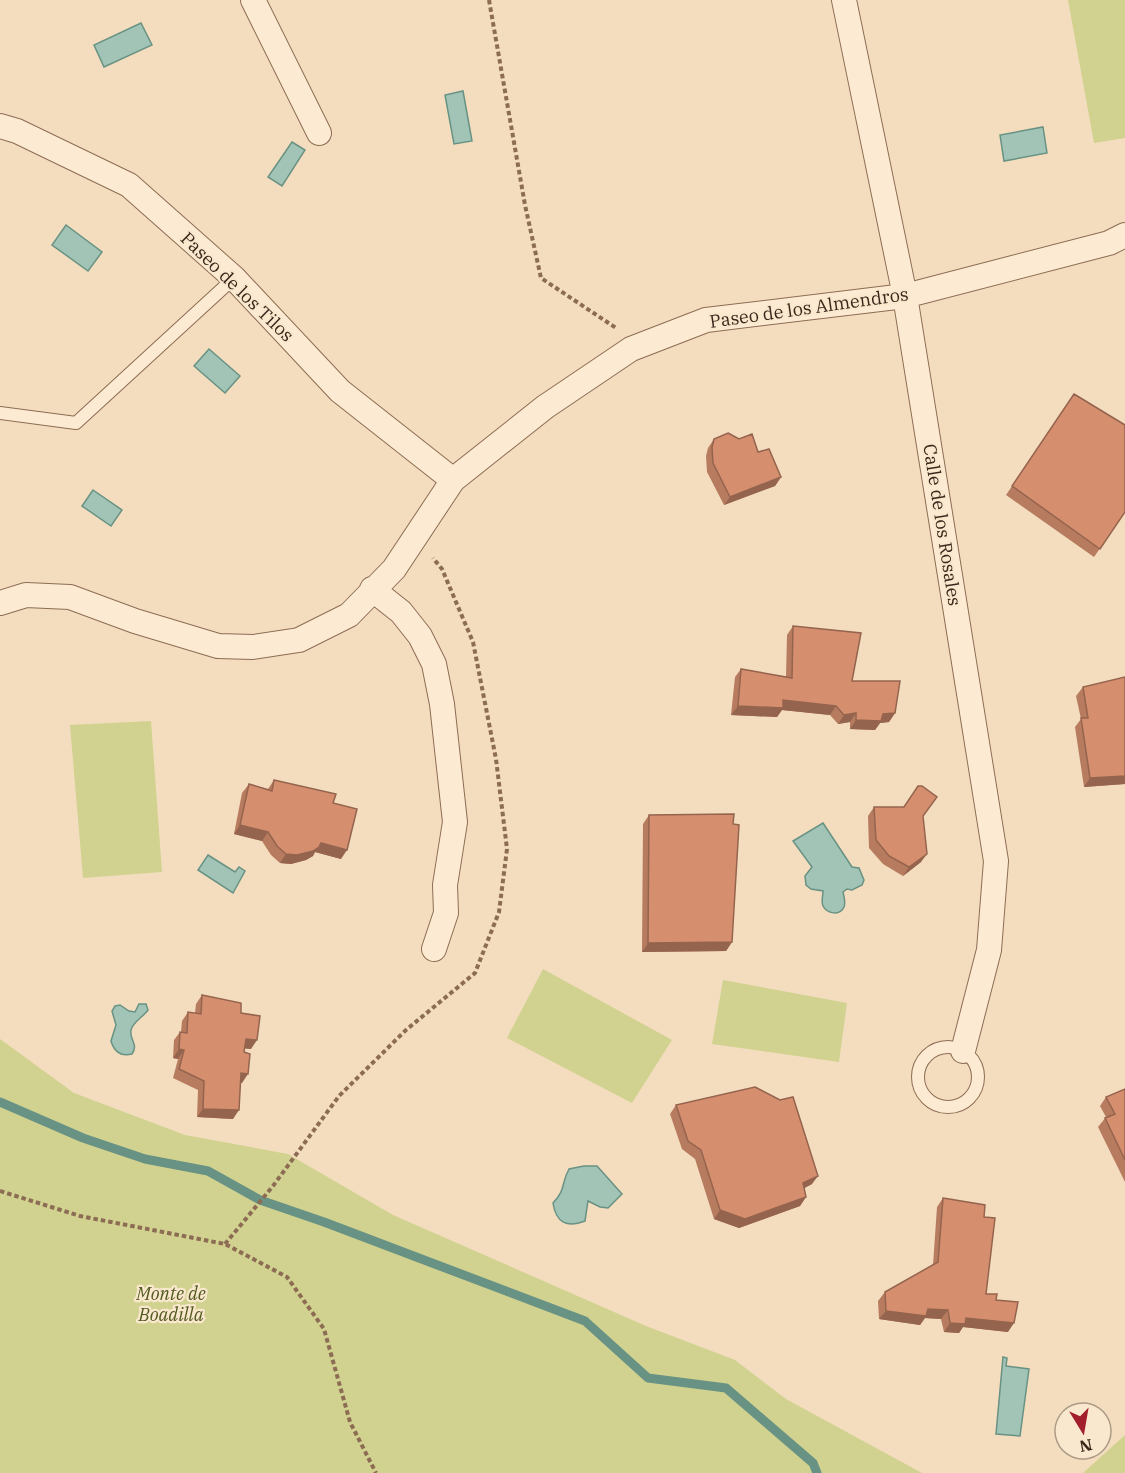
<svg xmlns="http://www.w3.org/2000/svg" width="1125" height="1473" font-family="'IBM Plex Serif',serif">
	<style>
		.green { fill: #d1d290 }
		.water { fill: #a2c4b6; stroke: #689283; stroke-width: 1.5 }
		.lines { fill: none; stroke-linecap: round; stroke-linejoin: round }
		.stream { stroke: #689283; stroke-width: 9 }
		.lane-casing { stroke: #8d6c54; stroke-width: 14 }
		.street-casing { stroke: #8d6c54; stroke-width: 26 }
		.path { stroke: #8d6c54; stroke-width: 4; stroke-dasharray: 4.5 3; stroke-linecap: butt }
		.lane { stroke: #fcebd2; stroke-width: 12 }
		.street { stroke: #fcebd2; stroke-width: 24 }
		.wall { fill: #b77b5f }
		.shaded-wall { fill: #95644e }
		.building { fill: #d58f6f; stroke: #95644e; stroke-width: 1.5 }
		.labels { text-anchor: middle; stroke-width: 4.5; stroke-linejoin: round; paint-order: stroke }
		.street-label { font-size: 18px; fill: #3a271b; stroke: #f9e8ce }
		.park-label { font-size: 18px; font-style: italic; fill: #51591f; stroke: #f9e8ce }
	</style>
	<rect width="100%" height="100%" fill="#f3ddbe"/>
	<path class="green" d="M1068,0H1125V138L1094,143Z
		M151,721L162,872L83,878L70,725Z
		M543,969L672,1040L632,1103L507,1038Z
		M723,980L847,1003L839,1062L712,1044Z
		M0,1039L74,1093L185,1135L288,1154L393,1215L646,1326L735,1360L786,1399L922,1473H0Z
		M1125,1435V1473H1083Z"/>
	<path class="water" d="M141,23L152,45L104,67L94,45Z
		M463,91L472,141L454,144L445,95Z
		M1043,127L1047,153L1004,161L1000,135Z
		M292,142L305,150L282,186L268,177Z
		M66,225L102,252L88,271L52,245Z
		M209,349L240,376L225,393L194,366Z
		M93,490L122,510L111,526L82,506Z
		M823,823L852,867L859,868L864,880L862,885L852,890L847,889L843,892C844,897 846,902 844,907C840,916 827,914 823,906C821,902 823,896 823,891L811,889L806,885L805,876L812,867L793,841Z
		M208,855L235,872L239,867L245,871L233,893L198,870Z
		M139,1004H146L148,1010C143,1017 133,1022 131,1030C129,1040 139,1044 132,1054C120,1057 114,1051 111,1041L116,1025L112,1011L115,1006L120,1005L129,1011L135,1012Z
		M584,1166H597L622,1194L608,1208L600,1207L588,1201L585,1221C567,1228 556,1223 553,1203C566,1190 561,1183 569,1169Z
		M1003,1357L1007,1358L1006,1366L1029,1369L1020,1436L996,1434Z"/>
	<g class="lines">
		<path class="stream" d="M0,1102L83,1138L145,1159L208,1171L260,1200L324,1222L585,1321L648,1378L726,1388L813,1463L817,1473"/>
		<g class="lane-casing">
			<path id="lane" d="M0,413L76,423L234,278
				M918 1077a30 30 0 1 1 60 0a30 30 0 1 1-60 0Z"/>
		</g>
		<g class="street-casing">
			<path id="street" d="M253,0L319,133
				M844,0L905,296L996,861L989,950L963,1051
				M0,126L17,131L129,185L234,278L340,391L453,480
				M372,589L401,612L420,636L434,664L442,704L455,822L445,885L446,913L434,949
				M0,603L26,595L70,597L135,621L218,646L253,647L299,640L349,615L394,569L453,480L545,407L631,349L706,320L905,296L1109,243L1125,235"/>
		</g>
		<path class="path" d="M489,0L525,205L541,278L616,328
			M0,1191L80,1216L225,1244L287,1277L324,1329L350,1422L376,1473
			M225,1244L273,1186L339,1096L406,1030L475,973L499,912L507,849L496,759L473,642L442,569L433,558"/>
		<use href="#lane" class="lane"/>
		<use href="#street" class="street"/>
	</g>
	<path class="wall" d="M1074,394L1125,512L1094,557L1006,495Z
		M714,439H739L758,452L781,477L775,486L724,505L707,472L706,456L708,448Z
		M793,626L852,681L895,713L889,722L880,723L875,730L850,729V722L838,724L830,715L782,710L777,717L731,715L735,677L741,669L786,677L787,635Z
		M1083,687L1125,784L1084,787L1075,727L1081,719L1076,696Z
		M274,780L333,803L341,859L315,852L313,856L306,860L291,864L280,863L271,855L262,841L234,834L242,793L249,784L268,789Z
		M874,807L923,816L921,862L903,876L883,864L869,848L868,816Z
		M649,815L733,824L732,942L726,951L642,952L643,824Z
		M202,995L241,1013L251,1049L244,1048L242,1083H241L233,1119L197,1117L198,1090L173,1078L178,1059L173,1058L174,1040L180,1032H181L182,1021L188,1012L195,1013L196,1004Z
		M1125,1089V1182L1098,1127L1106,1117L1100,1106L1106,1097Z
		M676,1105L812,1184L804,1188L806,1197L800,1206L739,1228L714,1219L695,1159L682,1149L670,1114Z
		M943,1198L984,1217L986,1294L996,1300L1008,1332L963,1327L959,1333L944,1332L941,1319L925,1318L920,1325L879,1319L878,1301L885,1292L933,1265L937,1207Z"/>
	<path class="shaded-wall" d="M781,477L775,486L724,505L730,497Z
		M783,700L836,706L830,715L782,710L777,717L731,715L738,706Z
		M856,713L850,722L838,724L844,715Z
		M895,713L889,722L880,723L875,730L850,729L856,720L883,714Z
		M1125,776V784L1084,787L1090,778Z
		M240,825L268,832L262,841L234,834Z
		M321,843L347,850L341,859L315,852L313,856L306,860L291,864L280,863L286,854Z
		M927,854L921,862L903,876L909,867Z
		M732,942L726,951L642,952L648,943Z
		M246,1039L257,1040L251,1049L240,1048Z
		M179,1049L184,1050L178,1059L173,1058Z
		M241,1073L248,1074L242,1083L235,1082Z
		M203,1109L239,1110L233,1119L197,1117Z
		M818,1176L812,1184L797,1192L803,1183Z
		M806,1197L800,1206L739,1228L714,1219L720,1210Z
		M928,1309L948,1310L941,1319L925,1318L920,1325L879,1319L886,1311Z
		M966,1318L1014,1323L1008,1332L963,1327L959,1333L944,1332L950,1323Z"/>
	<path class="building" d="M1074,394L1125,425V512L1100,549L1012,486Z
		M728,433L739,439L752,434L758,452L769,449L781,477L730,497L713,463L712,447L714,439Z
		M793,626L861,633L852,681H900L895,713L883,714L881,721L856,720V713L844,715L836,706L783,700V708L738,706L741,669L792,678Z
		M1125,677V776L1090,778L1081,718H1088L1083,687Z
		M274,780L336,794L333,803L357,809L347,850L321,843L319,847L313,851L297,855L286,854L277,846L268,832L240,825L249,784L272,791Z
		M918,786H922L937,797L923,816L927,854L909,867L889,856L876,840L874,807H904Z
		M734,814L733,824L739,825L732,942L648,943L649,815Z
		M202,995L241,1003V1013L260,1016L257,1040L246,1039L244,1052L250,1054L248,1074L241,1073L239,1110L203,1109L204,1081L179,1069L184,1050L179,1049L180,1032L187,1033L188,1012L201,1014Z
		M755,1087L780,1100L793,1097L818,1176L803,1183L806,1197L745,1219L720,1210L701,1150L688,1141L676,1105Z
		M1125,1089V1160L1105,1118L1115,1114L1106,1097Z
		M943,1198L985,1205L984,1217L995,1218L986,1294H997L996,1300L1018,1302L1014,1323L966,1318L965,1324L950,1323L948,1310L928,1309L926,1316L886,1311L885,1292L938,1262Z"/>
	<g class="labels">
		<g class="street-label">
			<text transform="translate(237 287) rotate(44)" y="6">Paseo de los Tilos</text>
			<text transform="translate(809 308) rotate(-8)" y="6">Paseo de los Almendros</text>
			<text transform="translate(942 525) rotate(81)" y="6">Calle de los Rosales</text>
		</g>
		<g class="park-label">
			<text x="171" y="1300">Monte de<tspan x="171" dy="21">Boadilla</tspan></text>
		</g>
	</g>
	<g transform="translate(1083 1431) rotate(169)"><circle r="28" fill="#f9e8ce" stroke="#ad9b86" stroke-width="1.5"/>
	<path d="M0-4.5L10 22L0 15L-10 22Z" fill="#a21e2c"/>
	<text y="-9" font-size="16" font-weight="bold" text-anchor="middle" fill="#3a271b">N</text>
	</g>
</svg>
